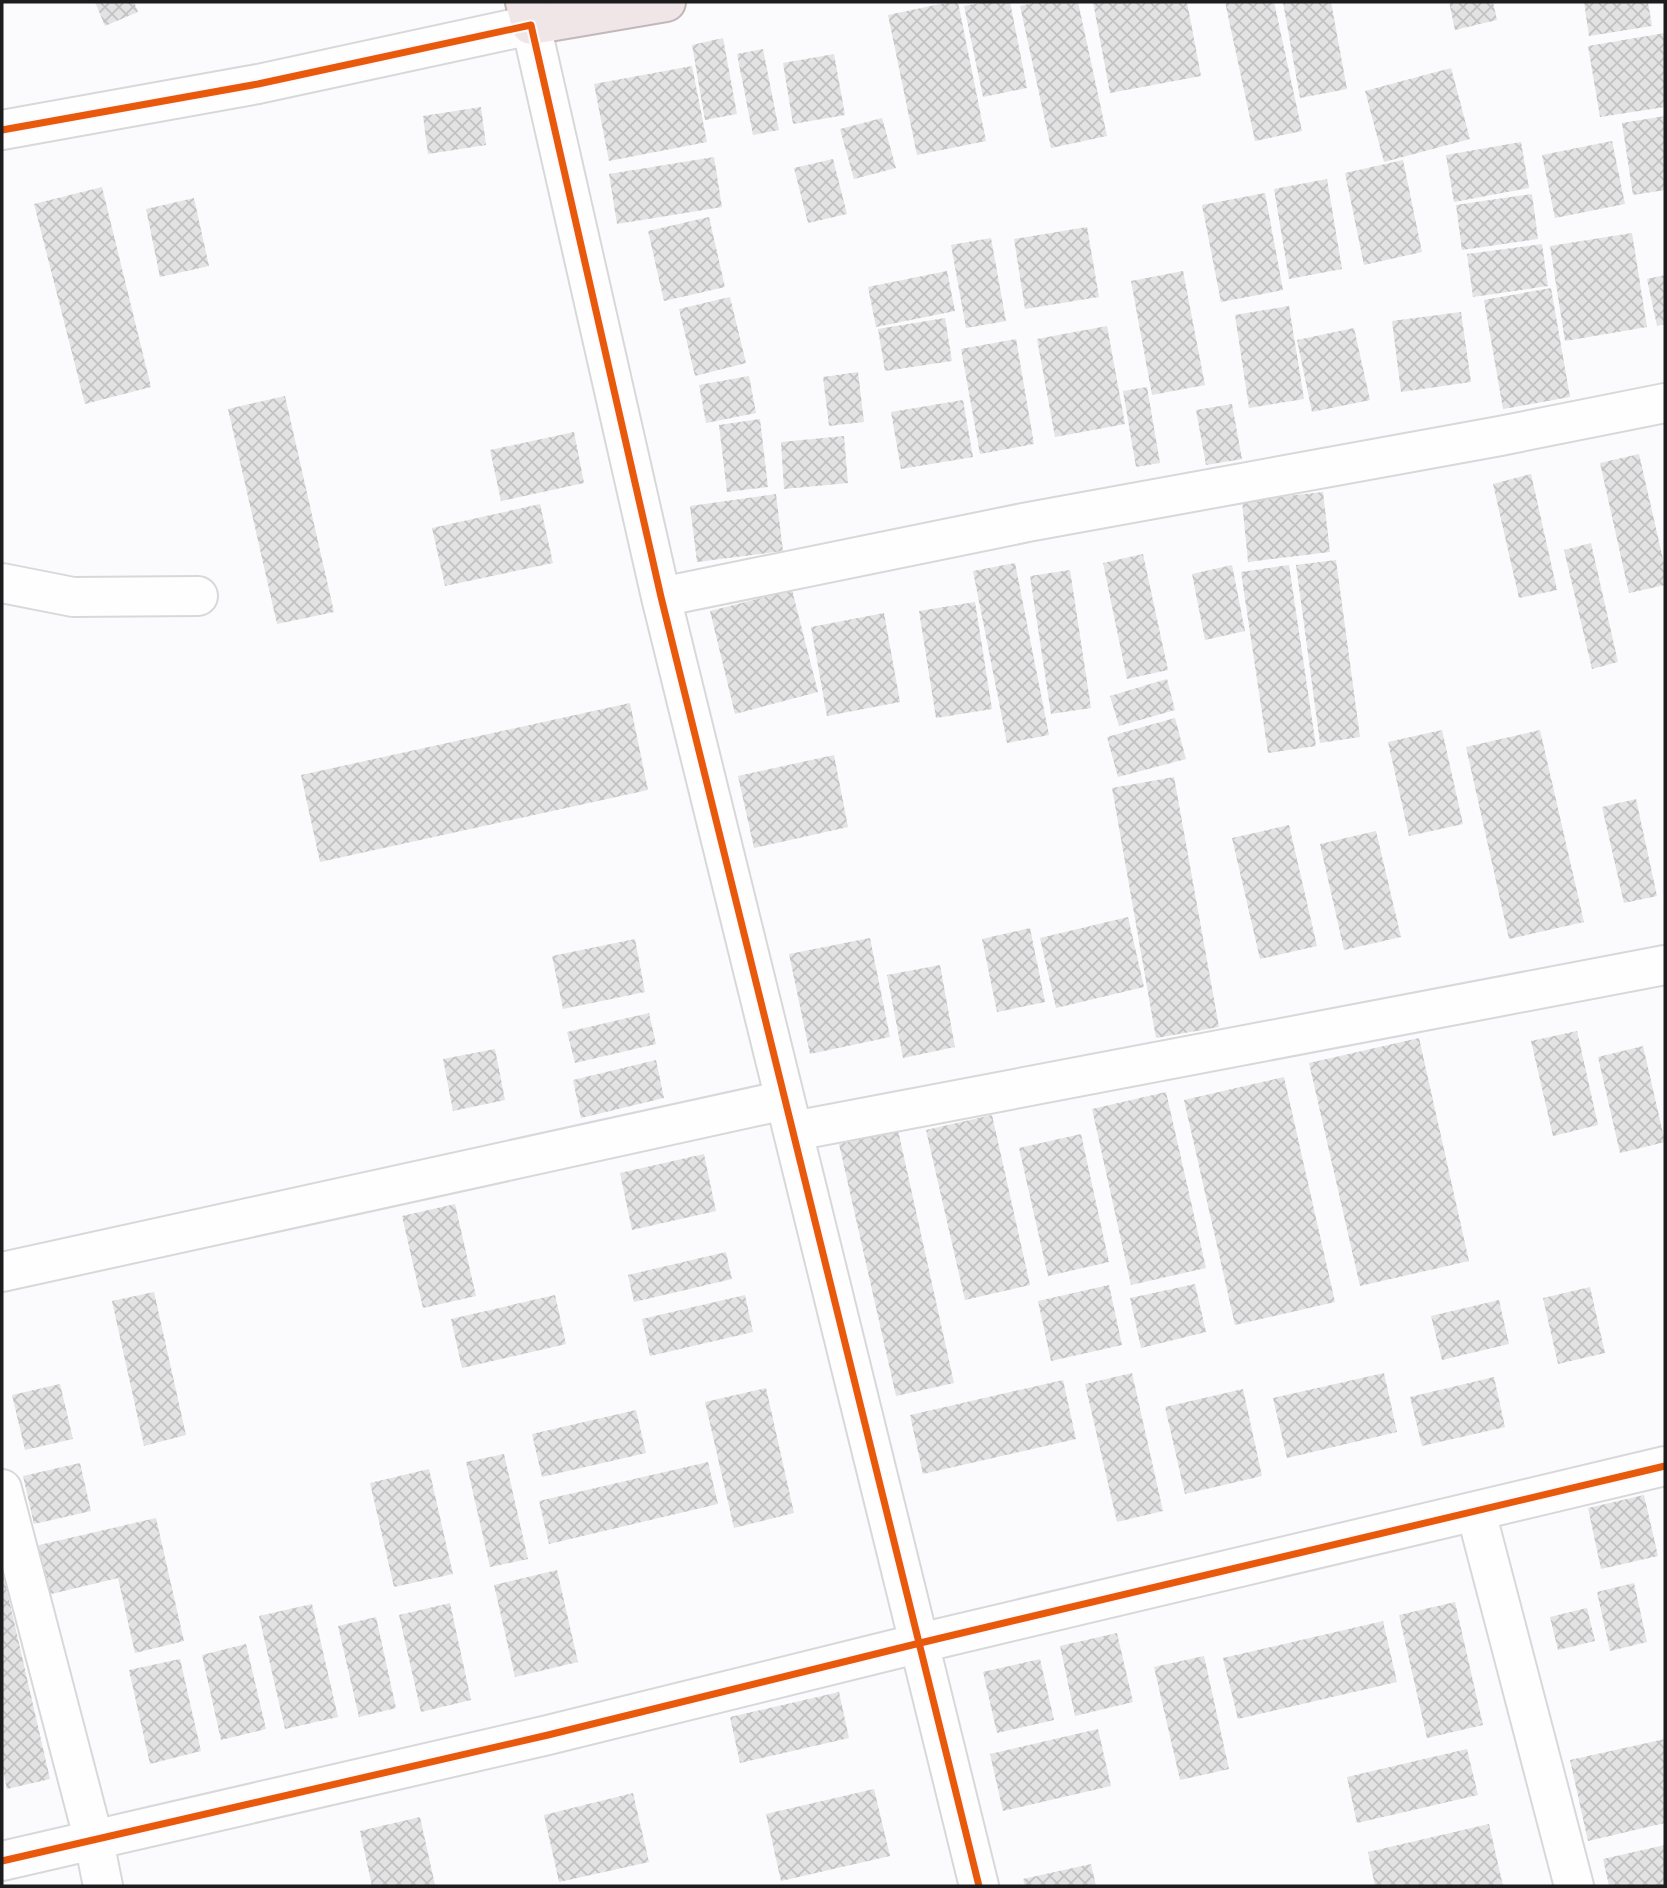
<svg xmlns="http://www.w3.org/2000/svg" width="1667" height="1888" font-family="'Asap Condensed',sans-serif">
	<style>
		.building { fill: url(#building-cross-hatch) }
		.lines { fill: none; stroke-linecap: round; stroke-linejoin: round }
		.minor-casing { stroke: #d8d8da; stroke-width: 42 }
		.highway-casing { stroke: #c3b8b9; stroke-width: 42 }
		.minor { stroke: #fefeff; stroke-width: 38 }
		.highway { stroke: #f1e6e7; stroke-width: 38 }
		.cycleway-casing { stroke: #fafafe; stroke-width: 11 }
		.cycleway { stroke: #e8590c; stroke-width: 7 }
	</style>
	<defs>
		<pattern id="building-cross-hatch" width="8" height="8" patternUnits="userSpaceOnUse" patternTransform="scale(1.75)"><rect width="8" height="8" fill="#e3e3e4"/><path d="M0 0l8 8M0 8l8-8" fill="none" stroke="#c2c2c3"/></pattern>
	</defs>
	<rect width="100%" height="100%" fill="#fbfbfd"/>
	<path class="building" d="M95,2H134L138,12L105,26Z
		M950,2H958L986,141L917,155L888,15Z
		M985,2H1010L1027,88L983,97L964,6Z
		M1038,2H1078L1107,136L1051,148L1020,6Z
		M1093,2H1187L1201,76L1110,93Z
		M1225,2H1274L1302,131L1255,141Z
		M1283,2H1331L1347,89L1300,98Z
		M1449,2H1493L1497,20L1455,30Z
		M1584,2H1648L1652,26L1589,36Z
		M1665,33V107L1600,117L1588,46Z
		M723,38L737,114L705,120L692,45Z
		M763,49L779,130L753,135L737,54Z
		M834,54L845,115L793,124L783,63Z
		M692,66L707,142L609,161L594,84Z
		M1451,68L1470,139L1384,162L1365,91Z
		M481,107L486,145L428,154L423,116Z
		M1665,116V190L1633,195L1622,123Z
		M882,118L896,168L854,179L840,129Z
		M1612,141L1625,204L1555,218L1542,155Z
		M1521,142L1529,188L1454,202L1446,155Z
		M714,157L722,207L617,224L609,174Z
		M833,159L847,214L808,223L794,168Z
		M1403,160L1422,252L1364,265L1345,173Z
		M1327,179L1342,269L1289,279L1274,189Z
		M102,187L151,387L85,404L34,204Z
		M1265,193L1283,290L1221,302L1202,205Z
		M1532,194L1538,239L1462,250L1456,205Z
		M194,198L209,266L160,277L146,209Z
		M709,217L725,287L664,301L648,231Z
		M1087,227L1099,297L1025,309L1014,239Z
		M1632,233L1647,327L1565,341L1550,246Z
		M991,238L1006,321L966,328L951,245Z
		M1542,244L1548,286L1473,297L1467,254Z
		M947,271L955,311L876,327L868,287Z
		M1183,271L1205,385L1152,395L1131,281Z
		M1665,275V324L1657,326L1647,279Z
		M1551,288L1570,397L1503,409L1484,300Z
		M730,297L746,363L695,376L679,309Z
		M1289,306L1304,399L1249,408L1235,315Z
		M1461,312L1471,382L1401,392L1392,321Z
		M945,318L952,361L885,371L878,329Z
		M1107,326L1125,424L1055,437L1037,339Z
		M1354,328L1370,400L1312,412L1297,340Z
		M1016,339L1034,444L980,454L961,349Z
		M858,372L864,422L829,426L823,377Z
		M749,376L756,413L706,423L699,385Z
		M1147,387L1160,463L1136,467L1123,391Z
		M285,396L334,612L277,624L228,409Z
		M963,400L973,457L901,469L891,412Z
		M1232,404L1242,459L1206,465L1196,410Z
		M760,419L768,487L727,492L719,425Z
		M574,432L584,483L501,501L490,450Z
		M844,436L848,483L784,489L781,442Z
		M1639,454L1665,568V585L1629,593L1600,463Z
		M1531,474L1557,590L1519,598L1493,484Z
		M1323,492L1330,552L1248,562L1242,501Z
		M776,494L783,551L697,562L690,506Z
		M540,504L553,563L445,586L432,528Z
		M1591,543L1618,662L1592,669L1564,550Z
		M1143,554L1168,670L1127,679L1103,563Z
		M1336,560L1360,737L1320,743L1296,565Z
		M1015,563L1049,735L1007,743L973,571Z
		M1232,565L1245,631L1205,640L1192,574Z
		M1289,565L1316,746L1268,753L1241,572Z
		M1070,570L1091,708L1051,714L1030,576Z
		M792,590L818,692L735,714L710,611Z
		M975,602L992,709L936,718L919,611Z
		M884,613L900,702L827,716L811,627Z
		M1167,679L1175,710L1119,726L1110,696Z
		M630,703L648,790L320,862L301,775Z
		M1175,718L1186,759L1118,777L1107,737Z
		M1442,730L1463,824L1409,836L1388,742Z
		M1540,730L1584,922L1509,939L1466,747Z
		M834,755L848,827L754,848L738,776Z
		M1174,777L1219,1027L1156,1038L1112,788Z
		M1636,799L1657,896L1624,903L1602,807Z
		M1289,825L1317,946L1260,959L1232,838Z
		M1376,831L1401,937L1344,950L1320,844Z
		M1128,917L1144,987L1056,1008L1040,938Z
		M1030,928L1045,1002L997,1012L982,939Z
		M870,938L890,1037L810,1054L789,954Z
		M635,939L645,992L563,1009L552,956Z
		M940,965L955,1047L903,1058L887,975Z
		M649,1013L656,1044L575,1063L567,1032Z
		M1577,1031L1598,1125L1553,1136L1531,1041Z
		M1419,1038L1469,1261L1360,1286L1309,1063Z
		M1643,1046L1665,1142L1620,1153L1598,1057Z
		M495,1049L505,1100L453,1111L443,1059Z
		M656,1060L664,1098L581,1118L573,1080Z
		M1284,1077L1335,1302L1235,1325L1184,1100Z
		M1166,1092L1206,1268L1131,1285L1092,1109Z
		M992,1115L1030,1285L965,1300L926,1130Z
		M898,1130L954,1383L896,1396L839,1144Z
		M1081,1134L1109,1262L1048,1276L1019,1148Z
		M704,1154L716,1211L632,1230L620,1173Z
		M455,1204L476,1296L423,1308L402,1216Z
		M726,1252L732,1279L634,1302L628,1275Z
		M1195,1284L1206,1332L1141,1348L1130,1298Z
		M1109,1285L1122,1345L1051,1361L1038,1301Z
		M1590,1287L1605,1353L1558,1364L1543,1298Z
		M154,1292L186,1435L144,1446L112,1301Z
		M555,1295L566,1344L462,1368L451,1319Z
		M745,1295L753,1332L650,1356L642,1319Z
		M1499,1300L1509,1344L1442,1360L1431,1316Z
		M1132,1373L1163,1511L1117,1522L1085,1384Z
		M1384,1373L1397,1432L1287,1458L1273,1398Z
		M1494,1377L1505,1427L1422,1446L1410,1397Z
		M1063,1380L1076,1439L923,1474L910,1415Z
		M60,1384L73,1439L25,1450L12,1395Z
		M766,1388L794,1513L734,1528L705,1402Z
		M1243,1389L1262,1476L1185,1494L1165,1407Z
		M636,1410L646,1453L542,1477L532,1434Z
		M504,1454L528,1559L490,1567L466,1462Z
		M708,1462L718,1504L549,1544L539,1501Z
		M80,1463L91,1511L34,1524L23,1476Z
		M429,1469L453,1574L394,1587L370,1483Z
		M1644,1495L1658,1556L1601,1569L1588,1508Z
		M156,1518L184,1641L135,1653L118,1578L47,1595L35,1546Z
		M2,1569L50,1779L7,1789L2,1766Z
		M557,1570L578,1662L515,1677L494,1585Z
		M1634,1583L1647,1642L1610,1651L1597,1592Z
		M1455,1602L1483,1725L1427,1738L1399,1615Z
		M450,1603L471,1700L421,1712L399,1615Z
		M312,1604L338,1717L285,1729L259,1616Z
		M1587,1608L1595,1641L1558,1650L1550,1617Z
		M376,1617L396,1708L359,1717L338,1626Z
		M1383,1621L1397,1682L1238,1719L1223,1658Z
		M1117,1633L1133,1702L1075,1716L1060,1646Z
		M246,1644L266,1729L221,1740L202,1655Z
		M1204,1656L1229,1769L1180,1780L1154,1667Z
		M180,1659L201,1751L150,1764L129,1670Z
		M1040,1659L1054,1720L997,1733L983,1672Z
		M839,1692L849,1738L740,1763L730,1717Z
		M1098,1729L1111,1786L1003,1811L990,1754Z
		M1665,1739V1823L1588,1841L1570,1760Z
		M1467,1749L1478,1795L1357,1823L1347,1777Z
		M874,1789L890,1856L781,1881L766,1814Z
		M633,1793L649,1862L559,1882L544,1815Z
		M420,1817L435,1885L372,1886L360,1831Z
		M1489,1824L1503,1886H1375L1368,1852Z
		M1665,1845V1886H1609L1603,1859Z
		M1091,1864L1096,1886H1025L1023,1879Z"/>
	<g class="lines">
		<g class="minor-casing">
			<path id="minor" d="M2,130L258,84L531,25L661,597L979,1886
				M2,583L73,597L198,596
				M661,597L1028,522L1500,436L1665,403
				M794,1131L1665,965
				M2,1272L785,1100
				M2,1489L94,1841L103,1886
				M1476,1512L1574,1886
				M2,1861L548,1735L920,1643L1665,1466"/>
		</g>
		<g class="highway-casing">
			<path id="highway" d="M525,2L531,25L666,2"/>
		</g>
		<use href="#minor" class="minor"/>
		<use href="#highway" class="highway"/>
		<g class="cycleway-casing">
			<path id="cycleway" d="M2,130L258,84L531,25L661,597L979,1886
				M2,1861L548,1735L920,1643L1665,1466"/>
		</g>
		<use href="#cycleway" class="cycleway"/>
	</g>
	<rect width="1667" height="1888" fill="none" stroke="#1c1c1e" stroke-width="7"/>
</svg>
